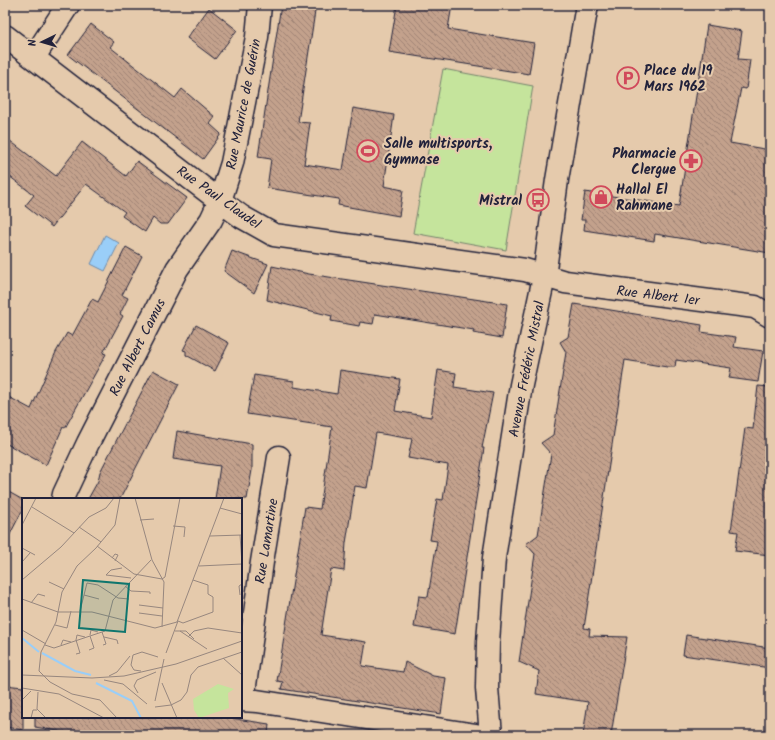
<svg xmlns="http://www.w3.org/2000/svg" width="775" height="740" font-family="Kalam,sans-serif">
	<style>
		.grass { fill: #c5e49c; stroke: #74836c }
		.water { fill: #9acef8; stroke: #6a89ac }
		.building { fill: url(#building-back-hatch); stroke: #22223b }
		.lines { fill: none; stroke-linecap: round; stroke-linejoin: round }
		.minor-casing { stroke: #22223b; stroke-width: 25 }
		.minor { stroke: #e5caac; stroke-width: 22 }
		.labels { text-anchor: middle; stroke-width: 4; stroke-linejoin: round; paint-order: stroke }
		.poi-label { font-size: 14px; font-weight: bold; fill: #22223b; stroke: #e5caac; text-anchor: start }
		.street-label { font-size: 14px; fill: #22223b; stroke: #e5caac }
		.inset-river { fill: none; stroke: #9acef8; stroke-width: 2 }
		.inset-road { fill: none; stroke: #97877f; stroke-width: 1 }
		.view { fill: #0f766e; fill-opacity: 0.15; stroke: #0f766e; stroke-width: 2 }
		.inset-edge { fill: none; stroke: #22223b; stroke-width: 2 }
	</style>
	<defs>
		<pattern id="building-back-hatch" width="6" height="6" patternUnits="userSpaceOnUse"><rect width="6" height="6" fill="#c3a18c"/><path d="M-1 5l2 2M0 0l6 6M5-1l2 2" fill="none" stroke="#9e8374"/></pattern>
	</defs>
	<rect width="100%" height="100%" fill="#e5caac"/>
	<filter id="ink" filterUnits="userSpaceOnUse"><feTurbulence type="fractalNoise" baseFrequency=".025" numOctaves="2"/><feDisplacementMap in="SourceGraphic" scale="8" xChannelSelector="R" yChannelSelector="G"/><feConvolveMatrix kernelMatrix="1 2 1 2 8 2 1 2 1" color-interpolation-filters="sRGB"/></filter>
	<g filter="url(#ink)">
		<path class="grass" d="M443,69L533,86L506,250L413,233Z"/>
		<path class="water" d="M105,235L119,243L105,271L91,264Z"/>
		<path class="building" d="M281,5H316L298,122L310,123L304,164L343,170L353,108L394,115L384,186L403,190L399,216L338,205L339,199L267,188L271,159L258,157Z
			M397,5H452L448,29L534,43L529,74L389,52Z
			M209,8L237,30L215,59L187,38Z
			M91,24L114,42L110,47L175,98L182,89L215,117L210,124L221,134L203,159L68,55Z
			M707,25L742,31L738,59L750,60L746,89L741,88L730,143L770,150V253L655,234L654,241L584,230L585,220H581L585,192L679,206Z
			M5,137L56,176L82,142L126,176L137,161L187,198L168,224H160L153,218L145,232L122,216L125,212L86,184L52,227L25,206L34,195L5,173Z
			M126,247L142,256L122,295L128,298L120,314L123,316L103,353L106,354L65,428L63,427L46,465L5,443V395L31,409L56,352L67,333L72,336L92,299L98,302Z
			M232,251L268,264L254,293L224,271Z
			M272,266L309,274L507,304L502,338L473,333L474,330L375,314L373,324L360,322L359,326L331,321L332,316L267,300Z
			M574,304L702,325L701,332L736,337L734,347L763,351L758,382L729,378L731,368L676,360L675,367H667L625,360L584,628L590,629L589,636L627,637L611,735H583L588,702L536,694L539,671L519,662L535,554L526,544L538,535L551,454L541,443L553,435L566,352L560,342L568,337Z
			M196,325L229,343L215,371L186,355V351L183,350Z
			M153,370L179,384L120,499H88L98,481L100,472Z
			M340,370L400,379L395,411L431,417L438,370L456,373L454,387L493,393L482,448H484L455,634L414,627L419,596L428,597L437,541L430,540L437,499L443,500L448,465L408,458L412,439L376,433L367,488L355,486L346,543L344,571L331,569L321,635L366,642L362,666L403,672L405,662L433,676L446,678L441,714L281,689L283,682L277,681L305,507L320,509L332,427L247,414L254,375L294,381V387L337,394Z
			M758,386L770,387V489L767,511L770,512V555L735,551L738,532L731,531L745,428L753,429Z
			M177,431L252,444V470L247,499H215L220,466L173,459Z
			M5,490L23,500V509L5,544Z
			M686,635L770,648V668L683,655Z
			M5,685L23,687V730L5,727Z
			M35,717H223L269,724L268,735H81L35,727Z"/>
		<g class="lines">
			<g class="minor-casing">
				<path id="minor" d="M5,36L220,201L242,217L274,235L525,270L565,282L755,307L770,316
					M34,57L68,5
					M63,499L64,494L88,443L177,269L211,220L220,201L232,163L257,37L260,5
					M241,695L245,685L262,562L279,457
					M241,700L257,701L476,735
					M491,735L487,688L488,642L494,558L521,385L544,277L557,180L587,5"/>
			</g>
			<use href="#minor" class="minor"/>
		</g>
	</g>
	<defs>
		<g id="parking-ring" transform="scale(1.15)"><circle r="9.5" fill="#e5caac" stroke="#d1495b" stroke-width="1.5"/><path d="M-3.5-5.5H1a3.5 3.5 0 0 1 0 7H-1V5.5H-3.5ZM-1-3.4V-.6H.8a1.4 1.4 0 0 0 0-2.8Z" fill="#d1495b"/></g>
		<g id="stadium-ring" transform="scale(1.15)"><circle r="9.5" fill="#e5caac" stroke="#d1495b" stroke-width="1.5"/><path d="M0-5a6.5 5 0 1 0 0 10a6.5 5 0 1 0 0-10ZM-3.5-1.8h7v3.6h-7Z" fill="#d1495b"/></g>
		<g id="pharmacy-ring" transform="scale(1.15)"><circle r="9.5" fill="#e5caac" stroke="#d1495b" stroke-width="1.5"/><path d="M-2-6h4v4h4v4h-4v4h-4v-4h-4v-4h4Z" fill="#d1495b"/></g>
		<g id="shop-ring" transform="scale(1.15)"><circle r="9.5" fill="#e5caac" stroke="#d1495b" stroke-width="1.5"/><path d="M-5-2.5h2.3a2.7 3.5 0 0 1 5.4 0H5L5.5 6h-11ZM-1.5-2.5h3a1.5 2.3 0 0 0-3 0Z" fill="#d1495b"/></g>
		<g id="bus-ring" transform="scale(1.15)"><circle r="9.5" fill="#e5caac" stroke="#d1495b" stroke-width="1.5"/><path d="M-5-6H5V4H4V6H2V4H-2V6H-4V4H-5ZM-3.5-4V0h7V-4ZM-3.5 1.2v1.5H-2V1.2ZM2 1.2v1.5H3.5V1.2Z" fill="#d1495b"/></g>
	</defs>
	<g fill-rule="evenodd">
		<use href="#parking-ring" x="628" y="78"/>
		<use href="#stadium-ring" x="368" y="151"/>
		<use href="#pharmacy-ring" x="691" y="161"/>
		<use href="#shop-ring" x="601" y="197"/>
		<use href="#bus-ring" x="538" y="200"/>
	</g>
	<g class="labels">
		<g class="poi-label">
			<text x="644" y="75">Place du 19<tspan x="644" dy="16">Mars 1962</tspan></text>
			<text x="384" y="148">Salle multisports,<tspan x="384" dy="16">Gymnase</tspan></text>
			<text x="676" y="158" text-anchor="end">Pharmacie<tspan x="676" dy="16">Clergue</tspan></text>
			<text x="616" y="194">Hallal El<tspan x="616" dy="16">Rahmane</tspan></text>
			<text x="522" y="205" text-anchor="end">Mistral</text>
		</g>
		<g class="street-label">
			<text transform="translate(243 104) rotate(-79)" y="5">Rue Maurice de Guérin</text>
			<text transform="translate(219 197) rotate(35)" y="5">Rue Paul Claudel</text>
			<text transform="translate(658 295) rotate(7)" y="5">Rue Albert 1er</text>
			<text transform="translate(137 347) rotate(-63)" y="5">Rue Albert Camus</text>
			<text transform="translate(526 369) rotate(-79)" y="5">Avenue Frédéric Mistral</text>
			<text transform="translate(266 541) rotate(-81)" y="5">Rue Lamartine</text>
		</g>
	</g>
	<g transform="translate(22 498)">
		<rect width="220" height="220" fill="#e5caac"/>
		<path d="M196,186L212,191L206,195L207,210L177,220L172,212L171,201Z" fill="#c5e49c"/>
		<path class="inset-river" d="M0,140L17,154M20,155L53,173L69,177M74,185L110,203L119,220"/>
		<path class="inset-road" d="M113,0L130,62L142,84L140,129M10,9L52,35M198,10L220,16M118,22L132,21M0,27L14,0M151,28L163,29L162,39M57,29L79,44M218,37L220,66M188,38L220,37M75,48L112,76L140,81M0,50L13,57M90,60L93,56L96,57L93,63M0,64L8,55M177,68L220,66M100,70L89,72L84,77L109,80M140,81L143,79L158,0M0,82L39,49L67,19L84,10L92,0M27,84L42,91M103,88L109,93L128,94V96M62,97L77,101M218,97L217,88L220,86M0,101L36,114H70L133,130L155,124M9,105L16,96L23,98M117,107L141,110M58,113L65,85L76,87L96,100L107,101M117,115L140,118M156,123L161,125L191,114V99L186,96V87L171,82M155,124L202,0M33,127L45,130L49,113M0,132L24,146M153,133H164L172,141M158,133L185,151M80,134L84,146L81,147M68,137L69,132L76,134M82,139L95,142L96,146M166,139L172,133L186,130L220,135M54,142L55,137L63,139M23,147L32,150L83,133L91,102L129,62M39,147L41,142L49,144M67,152L72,150L68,138M144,155L156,123M54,156L58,155L54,142M201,160L220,177M119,173L112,172L109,167L111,157L120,154L136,159M0,177L70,180L102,178L154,166L220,143M87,178L95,174L108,158M82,182L101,186L125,206M140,185L155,220M0,190L37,196L82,220M16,194L15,211L24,220M116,195L112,188L115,182L134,174M0,202L9,193M133,203L142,161M133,209L149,207L159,202L165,194L169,177L176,169L220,154M9,220L11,212H15M95,220L78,202L50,196L28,184L17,173L19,154L34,124L40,94L55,68L74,50L93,27L98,0"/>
		<path class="view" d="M61,82L107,86L103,134L57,130Z"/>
		<rect width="220" height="220" class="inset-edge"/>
	</g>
	<rect width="775" height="740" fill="none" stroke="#e5caac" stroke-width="20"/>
	<rect x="10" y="10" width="755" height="720" fill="none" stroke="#22223b" stroke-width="1.5" filter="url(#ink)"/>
	<g transform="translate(42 42) rotate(265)" stroke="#e5caac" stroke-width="3" paint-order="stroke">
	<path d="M0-3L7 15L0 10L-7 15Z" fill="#22223b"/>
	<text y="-6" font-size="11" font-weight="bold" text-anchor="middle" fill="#22223b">N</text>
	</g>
</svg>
